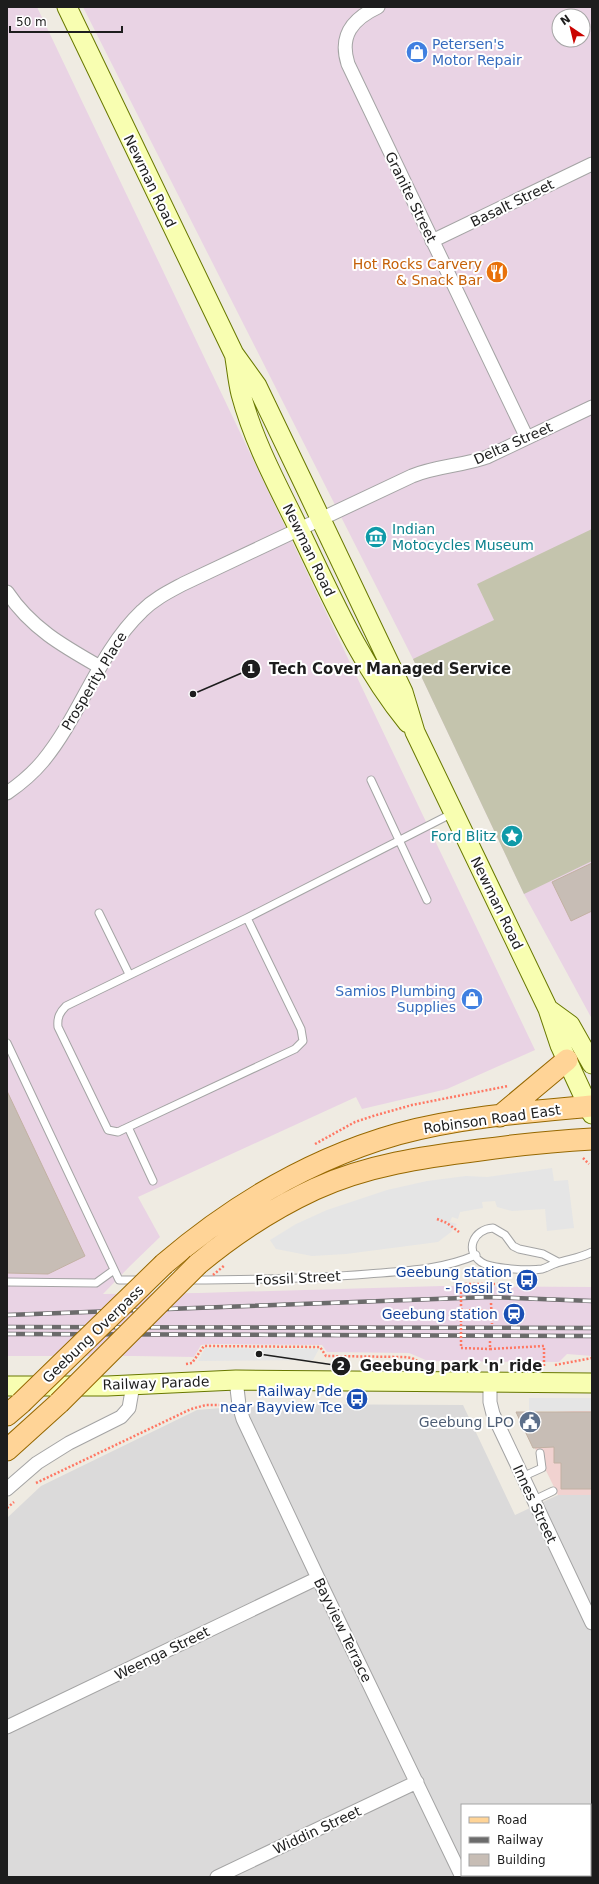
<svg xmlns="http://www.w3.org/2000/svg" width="599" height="1884" font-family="'DejaVu Sans',sans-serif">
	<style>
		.residential { fill: #dbdada; fill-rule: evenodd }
		.commercial { fill: #f1d2d0 }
		.industrial { fill: #e9d3e4; fill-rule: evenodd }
		.construction { fill: #c4c4ad }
		.parking { fill: #e5e5e5 }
		.building { fill: #c7bdb5; stroke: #c2b1a3 }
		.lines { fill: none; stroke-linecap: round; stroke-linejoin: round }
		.service-casing { stroke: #a4a4a4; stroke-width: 9 }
		.minor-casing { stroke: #a4a4a4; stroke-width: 15 }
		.secondary-casing { stroke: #687800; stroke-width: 21 }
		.primary-casing { stroke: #966800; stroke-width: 23 }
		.path { stroke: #ff7763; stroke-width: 2.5; stroke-dasharray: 2 2; stroke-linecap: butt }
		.service { stroke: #fff; stroke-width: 7 }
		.minor { stroke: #fff; stroke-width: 13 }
		.secondary { stroke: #f8feb1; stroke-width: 19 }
		.primary { stroke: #ffd497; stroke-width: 21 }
		.rail-casing { stroke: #6b6b6b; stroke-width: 4.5 }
		.rail { stroke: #fff; stroke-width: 3; stroke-dasharray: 9; stroke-linecap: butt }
		.primary-bridge-casing { stroke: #966800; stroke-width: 23; stroke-linecap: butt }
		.path-bridge { stroke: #ff7763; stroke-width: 2.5; stroke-dasharray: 2 2; stroke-linecap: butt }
		.primary-bridge { stroke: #ffd497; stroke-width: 21 }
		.labels { text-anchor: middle; stroke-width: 4; stroke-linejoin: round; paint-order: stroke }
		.shop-label { font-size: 14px; fill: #366cbe; stroke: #fff; text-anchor: start }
		.street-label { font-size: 14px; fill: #1d1d1d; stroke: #fff }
		.food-label { font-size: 14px; fill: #c56008; stroke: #fff; text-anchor: end }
		.culture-label { font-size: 14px; fill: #0d838f; stroke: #fff; text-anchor: start }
		.transit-label { font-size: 14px; fill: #164399; stroke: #fff; text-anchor: end }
		.service-label { font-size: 14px; fill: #4e5e75; stroke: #fff; text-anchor: end }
		.leader { fill: none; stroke: #1d1d1d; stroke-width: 1.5 }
		.callout-dot { fill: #1d1d1d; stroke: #fff; stroke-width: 1.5 }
		.mark-label { font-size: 12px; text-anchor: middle; font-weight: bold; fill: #fff }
		.callout-label { font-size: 15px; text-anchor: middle; font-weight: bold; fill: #1d1d1d; stroke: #fff; stroke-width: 4; stroke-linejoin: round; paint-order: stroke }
	</style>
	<rect width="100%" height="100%" fill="#efebe2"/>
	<path class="residential" d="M271,1404L463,1405L515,1515L558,1495H592V1877H7V1518L41,1486L197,1410ZM462,1805H590V1875H462Z"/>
	<path class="commercial" d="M592,1410V1495H558L518,1414Z"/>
	<path class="industrial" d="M7,7H37L535,1050L447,1089L362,1109L356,1097L138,1197L160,1237L130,1266L103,1294L199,1293L442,1286L592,1287V1356L567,1354L559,1362L428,1361L409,1353L327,1352L322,1345L212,1344L201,1345L194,1357L135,1356H7Z
		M83,7H592V1019L524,894L413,659ZM559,16H583V40H559Z"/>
	<path class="construction" d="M592,529V861L524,894L413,659L494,620L477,584Z"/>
	<path class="parking" d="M552,1168L554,1181L568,1180L574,1228L547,1231L545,1209L512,1211L497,1207L495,1201L482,1202L483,1208L460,1212L458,1219L452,1217L450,1222L457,1224L451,1232L438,1242L346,1254L312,1256L276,1249L270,1240L296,1224L327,1210L387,1190L427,1181L466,1176L487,1177Z
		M205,1348L319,1349L313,1360L198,1361Z
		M529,1398H592V1411H529Z"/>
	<path class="building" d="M592,863V911L571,921L552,882Z
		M7,1091L85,1256L48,1274L7,1273Z
		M516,1412H592V1489H561V1463H554V1447L533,1448Z"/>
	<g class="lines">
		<g class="service-casing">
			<path id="service" d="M371,780L427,900
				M99,913L129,974
				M247,918L301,1029L303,1041L295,1049L124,1129L118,1132L108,1130L58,1027C57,1017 60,1012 66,1006L247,918L453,813
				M7,1043L119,1280H142
				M128,1127L153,1181
				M558,1262L543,1254L519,1249L513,1246L505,1235L493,1228C474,1229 464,1250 481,1262C491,1269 530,1271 542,1269C547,1268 552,1264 557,1263C569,1259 580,1258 592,1252
				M188,1280C248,1280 308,1279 368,1274C405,1271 441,1270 476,1255
				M7,1282L96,1283L114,1270
				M522,1477L542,1468L540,1453
				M534,1500L553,1491"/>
		</g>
		<g class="minor-casing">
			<path id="minor" d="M378,7C352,19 339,36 348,64L527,438
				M432,241L592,164
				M7,592C31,628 63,646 100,667
				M7,793C20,784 33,773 43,761C81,715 98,653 142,611C154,599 168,592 183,584L412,476C436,466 462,466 487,457L592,407
				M236,1380L239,1405L243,1419L318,1578L462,1877
				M490,1383V1402L493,1414L592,1623
				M7,1489L37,1463L69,1443L121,1417L129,1408L133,1385
				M7,1727L318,1578
				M217,1877L417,1782"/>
		</g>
		<g class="secondary-casing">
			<path id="secondary" d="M67,7L234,354L257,386L304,484L403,692L415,732L548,1009L560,1045L592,1114
				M235,358C237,370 238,382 241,394C255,447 283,495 306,544C336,607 364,669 408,723
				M548,1009L570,1025L592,1064
				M7,1386H107L236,1380L592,1383"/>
		</g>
		<g class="primary-casing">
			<path id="primary" d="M500,1116L567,1060
				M164,1264C233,1205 310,1159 398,1134C460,1117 528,1112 592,1106
				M198,1264C234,1234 272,1209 315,1189C367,1165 424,1157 480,1150C517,1145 555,1141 592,1139
				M7,1415L21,1403
				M7,1450L59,1403"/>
		</g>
		<path class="path" d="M315,1144L355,1122L373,1116L412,1105L508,1086
			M583,1158L589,1164
			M437,1219L447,1223L459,1232
			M461,1284H500
			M491,1303L492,1324
			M461,1310L492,1311
			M490,1341V1349L544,1346V1366
			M461,1348L490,1349
			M186,1364L192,1363L204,1346L320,1347L326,1356L404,1357L412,1358L423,1364
			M555,1365L592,1358
			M36,1483L191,1409L206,1405H225
			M7,1508L14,1502"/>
		<use href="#service" class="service"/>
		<use href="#minor" class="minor"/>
		<use href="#secondary" class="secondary"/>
		<use href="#primary" class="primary"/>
		<g class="rail-casing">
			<path id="rail" d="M7,1315L489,1297L592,1301
				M7,1327L592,1328
				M7,1334L592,1336"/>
		</g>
		<use href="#rail" class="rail"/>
		<g class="primary-bridge-casing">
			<path id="primary-bridge" d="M21,1403L164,1264
				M59,1403L198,1264"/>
		</g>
		<path class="path-bridge" d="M213,1275L225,1265
			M461,1284V1348"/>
		<use href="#primary-bridge" class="primary-bridge"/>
	</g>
	<defs>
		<g id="shop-disc" transform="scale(1.15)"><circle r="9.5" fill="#3f7fe0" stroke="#fff"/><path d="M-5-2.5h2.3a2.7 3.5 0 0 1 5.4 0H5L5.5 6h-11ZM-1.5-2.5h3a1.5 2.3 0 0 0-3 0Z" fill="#fff"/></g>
		<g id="restaurant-disc" transform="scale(1.15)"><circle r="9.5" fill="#e8710a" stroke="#fff"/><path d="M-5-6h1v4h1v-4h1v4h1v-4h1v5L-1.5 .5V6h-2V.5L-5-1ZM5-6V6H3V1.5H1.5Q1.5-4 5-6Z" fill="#fff"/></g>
		<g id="museum-disc" transform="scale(1.15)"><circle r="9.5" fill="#0f9aa8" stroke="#fff"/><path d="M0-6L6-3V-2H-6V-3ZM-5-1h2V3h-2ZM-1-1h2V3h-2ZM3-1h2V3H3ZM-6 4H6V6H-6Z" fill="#fff"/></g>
		<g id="sight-disc" transform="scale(1.15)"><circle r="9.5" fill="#0f9aa8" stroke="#fff"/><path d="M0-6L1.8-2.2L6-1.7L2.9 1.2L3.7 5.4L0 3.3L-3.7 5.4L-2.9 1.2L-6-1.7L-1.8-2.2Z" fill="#fff"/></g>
		<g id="bus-disc" transform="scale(1.15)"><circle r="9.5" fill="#1a4fb4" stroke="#fff"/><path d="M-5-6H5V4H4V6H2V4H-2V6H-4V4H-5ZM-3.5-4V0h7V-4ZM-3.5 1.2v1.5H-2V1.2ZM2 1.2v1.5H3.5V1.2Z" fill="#fff"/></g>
		<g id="station-disc" transform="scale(1.15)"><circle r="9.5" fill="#1a4fb4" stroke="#fff"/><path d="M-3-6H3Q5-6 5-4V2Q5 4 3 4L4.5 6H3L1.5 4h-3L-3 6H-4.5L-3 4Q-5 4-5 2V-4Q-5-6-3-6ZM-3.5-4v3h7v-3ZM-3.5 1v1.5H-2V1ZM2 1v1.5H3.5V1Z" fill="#fff"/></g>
		<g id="civic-disc" transform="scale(1.15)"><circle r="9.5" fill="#5c6f8a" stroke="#fff"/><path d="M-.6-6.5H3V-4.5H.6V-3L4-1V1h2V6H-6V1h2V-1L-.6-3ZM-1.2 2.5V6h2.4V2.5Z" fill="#fff"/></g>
	</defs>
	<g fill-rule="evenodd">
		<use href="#shop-disc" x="417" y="52"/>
		<use href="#restaurant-disc" x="497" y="272"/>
		<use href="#museum-disc" x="376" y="537"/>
		<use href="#sight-disc" x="512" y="836"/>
		<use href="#shop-disc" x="472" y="999"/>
		<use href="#bus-disc" x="527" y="1280"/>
		<use href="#station-disc" x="514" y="1314"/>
		<use href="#bus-disc" x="357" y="1399"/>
		<use href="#civic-disc" x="530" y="1422"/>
	</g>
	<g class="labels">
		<g class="shop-label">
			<text x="432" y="49">Petersen's<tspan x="432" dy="16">Motor Repair</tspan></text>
			<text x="456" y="996" text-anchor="end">Samios Plumbing<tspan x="456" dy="16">Supplies</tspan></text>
		</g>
		<g class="street-label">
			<text transform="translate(150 181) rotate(64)" y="5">Newman Road</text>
			<text transform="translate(411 197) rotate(64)" y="5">Granite Street</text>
			<text transform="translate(512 203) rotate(-26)" y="5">Basalt Street</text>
			<text transform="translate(513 443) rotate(-24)" y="5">Delta Street</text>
			<text transform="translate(309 550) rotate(64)" y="5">Newman Road</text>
			<text transform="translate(94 681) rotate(-59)" y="5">Prosperity Place</text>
			<text transform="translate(497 903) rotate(64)" y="5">Newman Road</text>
			<text transform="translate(492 1119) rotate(-8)" y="5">Robinson Road East</text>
			<text transform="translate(298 1278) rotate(-3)" y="5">Fossil Street</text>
			<text transform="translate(93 1334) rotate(-44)" y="5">Geebung Overpass</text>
			<text transform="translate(156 1383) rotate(-2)" y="5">Railway Parade</text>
			<text transform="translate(535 1504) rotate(65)" y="5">Innes Street</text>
			<text transform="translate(343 1630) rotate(64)" y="5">Bayview Terrace</text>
			<text transform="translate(162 1653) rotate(-26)" y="5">Weenga Street</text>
			<text transform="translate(317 1830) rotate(-25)" y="5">Widdin Street</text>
		</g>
		<g class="food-label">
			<text x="482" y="269">Hot Rocks Carvery<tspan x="482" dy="16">&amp; Snack Bar</tspan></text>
		</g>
		<g class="culture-label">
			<text x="392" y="534">Indian<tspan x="392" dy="16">Motocycles Museum</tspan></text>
			<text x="496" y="841" text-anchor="end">Ford Blitz</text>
		</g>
		<g class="transit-label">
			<text x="512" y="1277">Geebung station<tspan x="512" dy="16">- Fossil St</tspan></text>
			<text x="498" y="1319">Geebung station</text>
			<text x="342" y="1396">Railway Pde<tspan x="342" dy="16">near Bayview Tce</tspan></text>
		</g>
		<g class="service-label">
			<text x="514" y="1427">Geebung LPO</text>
		</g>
	</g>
	<path class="leader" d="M193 694L251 669M259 1354L341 1366"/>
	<g class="callout-dot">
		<circle cx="193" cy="694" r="4"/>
		<circle cx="259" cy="1354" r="4"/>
		<circle cx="251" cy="669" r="10"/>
		<circle cx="341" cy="1366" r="10"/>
	</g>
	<g class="mark-label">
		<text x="251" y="673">1</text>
		<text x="341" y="1370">2</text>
	</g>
	<g class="callout-label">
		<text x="390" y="674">Tech Cover Managed Service</text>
		<text x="451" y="1371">Geebung park 'n' ride</text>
	</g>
	<rect width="599" height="1884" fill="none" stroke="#1d1d1d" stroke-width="16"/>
	<rect x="461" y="1804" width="130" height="72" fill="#ffffff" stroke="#a5a5a5"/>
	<rect x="469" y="1817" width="20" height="6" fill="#ffd497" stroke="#a5a5a5"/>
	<text x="497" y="1824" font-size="12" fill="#1d1d1d">Road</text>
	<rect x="469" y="1837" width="20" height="6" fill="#6b6b6b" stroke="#a5a5a5"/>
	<text x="497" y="1844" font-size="12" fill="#1d1d1d">Railway</text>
	<rect x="469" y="1854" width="20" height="12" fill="#c7bdb5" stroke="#a5a5a5"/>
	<text x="497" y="1864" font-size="12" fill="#1d1d1d">Building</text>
	<g transform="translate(571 28) rotate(325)"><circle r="19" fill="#ffffff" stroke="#a5a5a5"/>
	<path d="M0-3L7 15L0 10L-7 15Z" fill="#ca0400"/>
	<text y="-6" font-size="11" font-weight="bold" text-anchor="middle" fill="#1d1d1d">N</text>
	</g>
	<path d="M10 26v6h112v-6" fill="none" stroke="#1d1d1d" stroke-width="2"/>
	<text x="16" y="26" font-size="12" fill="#1d1d1d" stroke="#ffffff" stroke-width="3" paint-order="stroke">50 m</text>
</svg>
